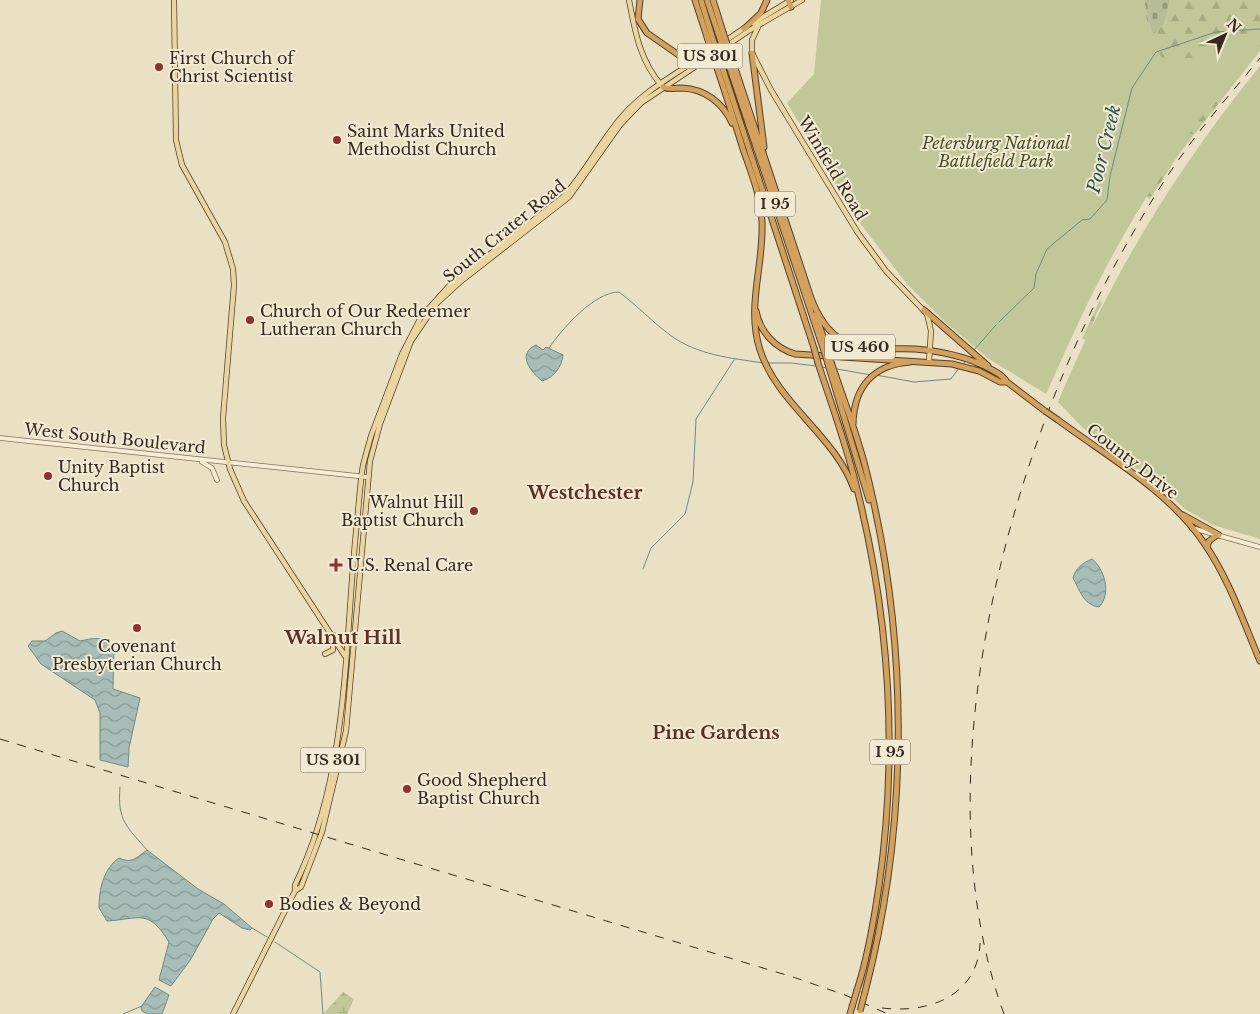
<svg xmlns="http://www.w3.org/2000/svg" width="1260" height="1014" font-family="'Libre Baskerville',serif">
	<style>
		.forest { fill: url(#forest-firs) }
		.wetland { fill: url(#wetland-marsh) }
		.cemetery { fill: url(#cemetery-stones) }
		.park { fill: #c1c799 }
		.water { fill: url(#water-waves); stroke: #6d8b84 }
		.lines { fill: none; stroke-linecap: round; stroke-linejoin: round }
		.stream { stroke: #6d8b84; stroke-width: 1 }
		.minor-casing { stroke: #83725c; stroke-width: 5.5 }
		.major-casing { stroke: #514030; stroke-width: 6 }
		.highway-casing { stroke: #514030; stroke-width: 7 }
		.minor { stroke: #f6edd6; stroke-width: 4 }
		.major { stroke: #ebd59f; stroke-width: 4.5 }
		.highway { stroke: #d3a15b; stroke-width: 5 }
		.rail { stroke: #352a1f; stroke-width: 1; stroke-dasharray: 9 9; stroke-linecap: butt }
		.highway-bridge-casing { stroke: #514030; stroke-width: 7; stroke-linecap: butt }
		.highway-bridge { stroke: #d3a15b; stroke-width: 5 }
		.poi-dot { fill: #8e3231; stroke: #f2ead3; stroke-width: 2 }
		.labels { text-anchor: middle; stroke-width: 4; stroke-linejoin: round; paint-order: stroke }
		.shield { fill: #f2ead3; stroke: #6e6455; stroke-width: 1 }
		.shield-label { font-size: 15px; font-weight: bold; fill: #352a1f }
		.poi-label { font-size: 16px; fill: #352a1f; stroke: #f2ead3; text-anchor: start }
		.park-label { font-size: 16px; font-style: italic; fill: #444f27; stroke: #f2ead3 }
		.street-label { font-size: 16px; fill: #352a1f; stroke: #f2ead3 }
		.water-label { font-size: 18px; font-style: italic; fill: #2f5352; stroke: #f2ead3 }
		.neighbourhood-label { font-size: 18px; font-weight: bold; fill: #5e3022; stroke: #f2ead3 }
		.quarter-label { font-size: 19px; font-weight: bold; fill: #5e3022; stroke: #f2ead3 }
	</style>
	<defs>
		<pattern id="forest-firs" width="22" height="20" patternUnits="userSpaceOnUse" patternTransform="scale(1.25)"><rect width="22" height="20" fill="#c1c799"/><path d="M5 1l3.5 6h-7zM16 11l3.5 6h-7z" fill="#a6ab83"/></pattern>
		<pattern id="wetland-marsh" width="20" height="14" patternUnits="userSpaceOnUse" patternTransform="scale(1.25)"><rect width="20" height="14" fill="#c1c799"/><path d="M1 5h8M5 5V1M11 12h8M15 12V8" fill="none" stroke="#a6ab83"/></pattern>
		<pattern id="cemetery-stones" width="16" height="16" patternUnits="userSpaceOnUse" patternTransform="scale(1.25)"><rect width="16" height="16" fill="#b7bd97"/><path d="M2 7V4a2 2 0 0 1 4 0v3zM10 15v-3a2 2 0 0 1 4 0v3z" fill="#969a7b"/></pattern>
		<pattern id="water-waves" width="16" height="10" patternUnits="userSpaceOnUse" patternTransform="scale(1.25)"><rect width="16" height="10" fill="#a6beb7"/><path d="M0 5q4-4 8 0t8 0" fill="none" stroke="#889b94"/></pattern>
	</defs>
	<rect width="100%" height="100%" fill="#eae0c4"/>
	<path class="forest" d="M1062,0H1144L1151,30L1165,21L1170,0H1260V51L1179,154L1150,199L1114,180Z
		M1100,300L1102,304L1097,312L1087,341L1082,338Z"/>
	<path class="wetland" d="M343,992L354,999L347,1014H323Z"/>
	<path class="cemetery" d="M1144,0H1170L1165,21L1156,33H1153L1151,30Z"/>
	<path class="park" d="M821,0H1143L1152,48L1163,58H1200L1216,43L1260,33V45C1198,115 1144,194 1101,277C1081,315 1064,355 1046,394L989,359L946,323L907,284L856,218L787,103L814,74Z
		M1260,66V539L1213,525L1185,509L1156,483L1084,429L1058,402C1111,276 1174,172 1260,66Z"/>
	<path class="water" d="M536,345L543,350L546,347L563,355C562,366 554,378 542,381C531,372 516,354 536,345Z
		M1092,559C1104,568 1112,594 1099,607C1083,605 1080,590 1073,578C1076,568 1082,563 1092,559Z
		M62,631L80,641C94,638 101,636 114,645L113,689L140,698L129,748L128,767L100,760V713L95,700L41,664L28,646L32,641H45L56,633Z
		M147,850L198,889L224,904L252,928L250,930L242,928L219,913L213,919L191,959L171,986L159,980L169,942C148,908 140,919 107,921L99,908C99,890 103,869 119,858C132,864 136,858 147,850Z
		M155,987L169,995L162,1014H147L142,1011L141,1007Z"/>
	<g class="lines">
		<path class="stream" d="M999,322L1034,288L1036,274L1047,249L1082,220L1090,219L1107,200L1110,176L1132,88L1156,52L1216,32L1260,29
			M549,348C562,329 594,292 619,292C637,305 652,322 670,335C697,355 730,358 763,363
			M974,350L996,325
			M768,363H791L816,366
			M964,363L965,361
			M823,367L826,368
			M837,369L871,375
			M876,375L914,382L951,379L959,368
			M643,569L651,548L685,514L693,482L696,419L734,360
			M120,787C117,821 127,827 148,851
			M252,928L267,937
			M275,942L320,972L323,1014
			M123,1014L142,1006"/>
		<g class="minor-casing">
			<path id="minor" d="M0,438L367,477
				M202,462L212,468L217,480
				M1192,528L1260,547"/>
		</g>
		<g class="major-casing">
			<path id="major" d="M174,0L176,140L182,165L225,242L233,269L234,285L223,418L224,445L230,469L244,501L345,656
				M629,0C635,32 640,61 662,86
				M753,23L791,0
				M758,27L752,40V53L771,90L858,233L886,271L927,314L931,331L929,362
				M713,49L746,27
				M333,635L341,639L347,634
				M325,654L333,650V638
				M295,891L301,887L322,832L346,731L370,461L380,424L411,341L437,303L460,282L569,197L620,125L641,103L750,30L802,0
				M233,1014L295,891V885C350,773 344,643 357,522C359,503 360,484 363,465L371,436L402,354L421,317L449,286L563,197C585,173 599,144 620,119C642,92 674,75 703,56"/>
		</g>
		<g class="highway-casing">
			<path id="highway" d="M640,0L638,19L647,33L683,58H694L708,53
				M695,0L707,37
				M701,0L712,36
				M707,0L718,33
				M713,0L723,32
				M788,0L791,7
				M744,29L761,13L767,0
				M752,53L764,147
				M731,56L811,298C817,314 826,331 842,340C863,352 892,348 915,349C938,351 961,355 982,365C991,369 1002,374 1007,382L1045,411
				M726,57L824,351
				M720,60L814,348
				M715,62C725,91 734,120 743,149C751,172 761,196 762,222C764,265 746,307 760,350C778,405 834,434 854,489
				M663,87C669,90 675,88 682,88C705,89 723,103 732,123
				M924,310L988,366
				M756,311C760,332 775,348 795,354L952,364L979,371L1000,382H1007
				M816,315L828,352
				M818,363C832,406 848,449 858,493C890,623 898,754 879,886C874,920 868,957 857,990
				M828,364L869,500
				M832,365C843,397 855,429 864,462C909,635 910,819 865,992
				M1058,420C1108,457 1169,491 1204,543C1229,579 1243,621 1260,661
				M853,424C854,387 873,365 910,362
				M1183,515L1219,535
				M1207,547L1209,541L1217,535
				M850,1014L852,1007"/>
		</g>
		<use href="#minor" class="minor"/>
		<use href="#major" class="major"/>
		<use href="#highway" class="highway"/>
		<path class="rail" d="M0,739L793,977L845,995L888,1014
			M882,1008C930,1014 978,995 980,943
			M1004,1014C918,779 1009,447 1130,238C1146,210 1163,181 1182,155C1206,121 1234,90 1260,58"/>
		<g class="highway-bridge-casing">
			<path id="highway-bridge" d="M723,32L731,56
				M718,33L726,57
				M712,36L720,60
				M707,37L715,62
				M814,348L818,363
				M824,351L828,364
				M828,352L832,365
				M1045,411L1058,420
				M852,1007L857,990
				M860,1011L865,992"/>
		</g>
		<use href="#highway-bridge" class="highway-bridge"/>
	</g>
	<g class="poi-dot">
		<circle cx="159" cy="67" r="5"/>
		<circle cx="337" cy="140" r="5"/>
		<circle cx="250" cy="320" r="5"/>
		<circle cx="48" cy="476" r="5"/>
		<circle cx="474" cy="511" r="5"/>
		<path d="M333.5 557.5h5v5h5v5h-5v5h-5v-5h-5v-5h5z"/>
		<circle cx="137" cy="628" r="5"/>
		<circle cx="407" cy="789" r="5"/>
		<circle cx="269" cy="904" r="5"/>
	</g>
	<g class="labels">
		<g class="shield">
			<rect x="677.5" y="43.5" width="65" height="25" rx="4"/>
			<rect x="755" y="191.5" width="40" height="25" rx="4"/>
			<rect x="825" y="334.5" width="70" height="25" rx="4"/>
			<rect x="870" y="739.5" width="40" height="25" rx="4"/>
			<rect x="300.5" y="747.5" width="65" height="25" rx="4"/>
		</g>
		<g class="shield-label">
			<text x="710" y="61">US 301</text>
			<text x="775" y="209">I 95</text>
			<text x="860" y="352">US 460</text>
			<text x="890" y="757">I 95</text>
			<text x="333" y="765">US 301</text>
		</g>
		<g class="poi-label">
			<text x="169" y="64">First Church of<tspan x="169" dy="18">Christ Scientist</tspan></text>
			<text x="347" y="137">Saint Marks United<tspan x="347" dy="18">Methodist Church</tspan></text>
			<text x="260" y="317">Church of Our Redeemer<tspan x="260" dy="18">Lutheran Church</tspan></text>
			<text x="58" y="473">Unity Baptist<tspan x="58" dy="18">Church</tspan></text>
			<text x="464" y="508" text-anchor="end">Walnut Hill<tspan x="464" dy="18">Baptist Church</tspan></text>
			<text x="347" y="571">U.S. Renal Care</text>
			<text x="137" y="652" text-anchor="middle">Covenant<tspan x="137" dy="18">Presbyterian Church</tspan></text>
			<text x="417" y="786">Good Shepherd<tspan x="417" dy="18">Baptist Church</tspan></text>
			<text x="279" y="910">Bodies &amp; Beyond</text>
		</g>
		<g class="park-label">
			<text x="996" y="149">Petersburg National<tspan x="996" dy="18">Battlefield Park</tspan></text>
		</g>
		<g class="street-label">
			<text transform="translate(833 168) rotate(59)" y="6">Winfield Road</text>
			<text transform="translate(504 231) rotate(-39)" y="6">South Crater Road</text>
			<text transform="translate(115 438) rotate(6)" y="6">West South Boulevard</text>
			<text transform="translate(1133 461) rotate(38)" y="6">County Drive</text>
		</g>
		<g class="water-label">
			<text transform="translate(1104 149) rotate(-76)" y="6">Poor Creek</text>
		</g>
		<g class="neighbourhood-label">
			<text x="585" y="499">Westchester</text>
			<text x="716" y="739">Pine Gardens</text>
		</g>
		<g class="quarter-label">
			<text x="343" y="644">Walnut Hill</text>
		</g>
	</g>
	<g transform="translate(1225 35) rotate(44)" stroke="#f2ead3" stroke-width="4" paint-order="stroke">
	<path d="M0-4L9 19L0 12L-9 19Z" fill="#352a1f"/>
	<text y="-8" font-size="14" font-weight="bold" text-anchor="middle" fill="#352a1f">N</text>
	</g>
</svg>
